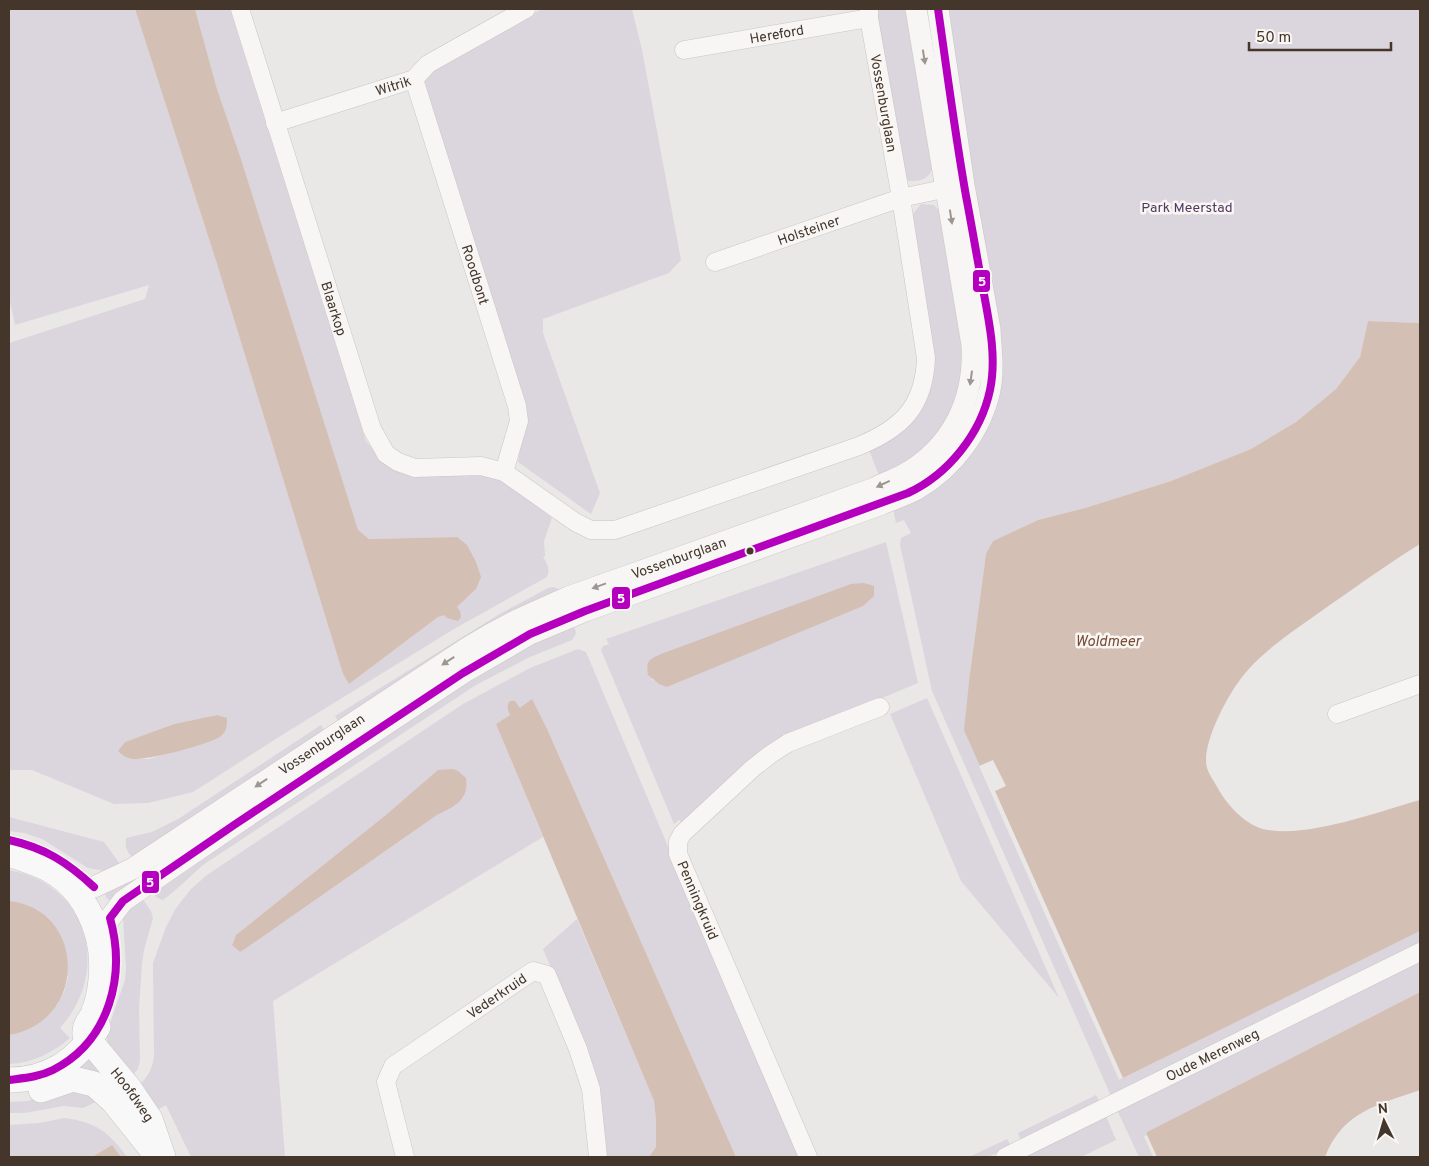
<svg xmlns="http://www.w3.org/2000/svg" width="1429" height="1166" font-family="Overpass,sans-serif">
	<style>
		.green { fill: #dbd5dd; fill-rule: evenodd }
		.water { fill: #d4bfb4 }
		.pier { fill: #eae8e6 }
		.lines { fill: none; stroke-linecap: round; stroke-linejoin: round }
		.minor-casing { stroke: #c8c6c4; stroke-width: 19 }
		.tertiary-casing { stroke: #c8c6c4; stroke-width: 22 }
		.secondary-casing { stroke: #c8c6c4; stroke-width: 26 }
		.minor { stroke: #f7f6f5; stroke-width: 18 }
		.tertiary { stroke: #f7f6f5; stroke-width: 21 }
		.secondary { stroke: #f8f8f8; stroke-width: 25 }
		.bus-1-casing { stroke: #f9f6f4; stroke-width: 11 }
		.bus-1 { stroke: #b400be; stroke-width: 8 }
		.oneway { fill: #9e9690 }
		.bus-dot { fill: #44362b; stroke: #f9f6f4; stroke-width: 2 }
		.labels { text-anchor: middle; stroke-width: 5; stroke-linejoin: round; paint-order: stroke }
		.street-label { font-size: 14px; fill: #44362b; stroke: #f9f6f4 }
		.park-label { font-size: 14px; fill: #503860; stroke: #f9f6f4 }
		.water-label { font-size: 15px; font-style: italic; fill: #794c35; stroke: #f9f6f4 }
		.line-badge { stroke: #f9f6f4; stroke-width: 2 }
		.badge-label { font-size: 14px; text-anchor: middle; font-weight: bold; fill: #fff }
	</style>
	<rect width="100%" height="100%" fill="#eae8e6"/>
	<path class="green" d="M9,9H135L217,264L343,674L349,684L438,617L457,607L476,589L457,537L369,539L358,531L241,159L217,89L195,9H230L366,441C396,479 408,477 453,475C463,474 474,473 484,475C509,480 532,503 552,518L544,541L545,556L543,557C546,562 551,569 547,577L454,629L282,735L193,792L148,803L114,804L32,770H9V343L145,299L149,285L15,325L9,297ZM217,715L198,745L149,759H134L125,742L174,724Z
		M542,9H632L642,50L681,260L669,273L543,319V333L600,493L591,514L518,462L526,415L424,84L429,70Z
		M876,9H911L935,163C930,177 924,182 909,181L902,173Z
		M945,9H1420V323L1368,321L1360,357L1336,389L1296,422L1251,449L1171,481L1085,508L1038,520L993,541L986,555L970,673L1119,1080L1420,931V942L1111,1096L932,691L900,545L901,538L911,533L904,520L896,523L893,509L989,414Z
		M921,204L934,205L940,211L966,356L963,387L936,442L880,478L869,450C912,433 933,405 935,359L912,215Z
		M886,542L918,683L791,736L683,824L679,820L674,824L601,650L603,646L609,644L606,639ZM719,665L667,687L651,679Z
		M554,587L560,590L340,724L335,716L498,615L548,588Z
		M572,623C576,630 578,633 572,640L530,657L476,685L203,865C195,872 167,899 162,900L155,896L154,891L474,674Z
		M578,649L586,652L799,1157H736L548,731L520,708L515,701L510,715L496,724L543,837L273,1001L285,1157H191L166,1105L153,1112L137,1087C148,1077 152,1070 154,1056L153,963L166,927L176,908L191,889L207,875L463,704L530,668ZM438,771L449,809L437,815L245,949L240,952L232,944L236,935L387,814Z
		M927,698L1059,998L961,881L890,714Z
		M321,725L326,734L133,857C126,852 125,846 126,838L152,832L178,819Z
		M9,817L104,842L123,868L105,871L88,868L42,839L24,833L9,831Z
		M9,870C88,884 112,970 60,1028L70,1038C52,1053 33,1063 9,1064V1035L24,1031L57,1005L64,992L68,977L40,912L26,905L9,901Z
		M130,877L134,885L110,900L107,899L105,894L106,893Z
		M140,895L151,911L153,918L144,950L142,964L139,1007L140,1061L138,1069L131,1077C117,1062 106,1054 107,1032L125,980L126,969L123,918Z
		M577,919L654,1101L656,1121V1147L649,1157H605L586,1050L543,949Z
		M1420,961V992L1147,1132V1135L1144,1137L1153,1157H1139L1118,1112L1119,1109Z
		M90,1051L118,1081L70,1068Z
		M72,1088L100,1100L83,1108L64,1106L24,1113H9V1102L27,1101Z
		M1096,1095L1100,1102L1021,1141L1018,1133Z
		M1106,1116L1116,1140L1081,1157H1022Z
		M64,1118C96,1122 109,1132 127,1157H121L112,1145L92,1157H9V1125L39,1123Z
		M1007,1139L1011,1146L988,1157H969Z"/>
	<path class="water" d="M135,9H195L217,89L241,159L358,530L369,539L457,537L467,545L476,562L481,577L476,589L457,607L460,611L461,617L458,621L447,618L444,615L438,617L349,684L343,674L217,264Z
		M1368,321L1420,323V544C1386,565 1353,589 1320,612C1291,633 1257,654 1237,684C1225,701 1201,746 1207,768C1209,774 1213,780 1216,785C1226,804 1246,827 1268,830C1310,837 1378,812 1420,800V931L1119,1080L964,730L970,673L986,554L993,541L1038,520L1085,508L1171,481L1251,449L1296,422L1336,389L1360,357Z
		M864,583L874,586V596L863,606L667,687L659,684L648,675C646,661 648,660 661,654L851,584Z
		M532,699L548,731L736,1157H649L656,1147V1121L654,1101L496,724L510,715C508,710 506,706 510,701H515L520,708Z
		M217,715L227,718C227,725 227,731 221,736C211,744 149,760 135,759C129,759 123,756 118,751L125,742L174,724Z
		M453,769L458,771L466,778C469,800 455,806 437,815L245,949L240,952L232,945L236,935L387,814L438,770Z
		M9,901C86,909 89,1021 9,1035Z
		M1420,992V1090C1378,1105 1343,1111 1325,1157H1153L1144,1136L1147,1135V1132Z
		M112,1145L121,1157H92Z"/>
	<path class="pier" d="M993,760L1006,786L995,791L1123,1078L1119,1080L979,766Z
		M1147,1135L1157,1157H1153L1144,1136Z"/>
	<g class="lines">
		<g class="minor-casing">
			<g id="minor">
				<path id="s1" d="M240,9L372,429L386,454L398,462L415,468L481,466L504,472L575,522L591,530H615L859,446C902,428 924,407 926,358L901,198L869,18V9"/>
				<path id="s2" d="M684,50L869,18"/>
				<path id="s3" d="M414,79L517,406L519,421L504,472"/>
				<path id="s4" d="M275,123L414,79L428,64L526,9"/>
				<path id="s5" d="M715,262L901,198L957,186"/>
				<path d="M1337,714L1420,684"/>
				<path id="s6" d="M405,1157L386,1082L393,1066L533,971L547,975L578,1049L591,1089L598,1157"/>
				<path d="M808,1157L678,854V842L682,834L753,768L771,754L788,743L880,707"/>
				<path id="s7" d="M1005,1157L1420,952"/>
			</g>
		</g>
		<g class="tertiary-casing">
			<g id="tertiary">
				<path id="s8" d="M94,887L132,869L467,648L489,635L517,620L568,597L875,488C884,483 894,480 903,475C952,448 975,400 972,345L916,9"/>
				<path d="M110,918L123,901L234,825L463,673L530,634L585,611L882,504C893,499 906,495 917,489C953,468 981,431 990,390C994,370 991,349 990,329L964,185L938,9"/>
			</g>
		</g>
		<g class="secondary-casing">
			<g id="secondary">
				<path id="s9" d="M9,855C18,856 26,860 34,863C83,880 106,931 101,980C100,991 97,1004 93,1014C89,1022 84,1025 85,1035L129,1088L150,1119L163,1157"/>
				<path d="M9,1080C48,1080 78,1060 98,1027"/>
				<path d="M41,1090L73,1079L94,1084L113,1101L157,1156"/>
			</g>
		</g>
		<use href="#minor" class="minor"/>
		<use href="#tertiary" class="tertiary"/>
		<use href="#secondary" class="secondary"/>
		<g class="bus-1-casing">
			<path id="bus-1" d="M9,840C45,848 67,862 94,887
				M9,1080C24,1078 39,1077 53,1070C110,1041 126,975 110,918L123,901L234,825L463,673L530,634L585,611L908,493C949,474 981,433 990,390C997,357 989,321 983,289C977,258 972,227 966,196C955,134 947,71 938,9"/>
		</g>
		<use href="#bus-1" class="bus-1"/>
	</g>
	<defs><path id="oneway-solid" d="M-6-.8H1V-3.2L6.5 0L1 3.2V.8H-6Z" transform="scale(1.25)"/></defs>
	<g class="oneway">
		<use href="#oneway-solid" transform="translate(924 57) rotate(81)"/>
		<use href="#oneway-solid" transform="translate(951 217) rotate(81)"/>
		<use href="#oneway-solid" transform="translate(971 378) rotate(98)"/>
		<use href="#oneway-solid" transform="translate(883 484) rotate(155)"/>
		<use href="#oneway-solid" transform="translate(599 586) rotate(160)"/>
		<use href="#oneway-solid" transform="translate(448 661) rotate(147)"/>
		<use href="#oneway-solid" transform="translate(261 783) rotate(146)"/>
	</g>
	<circle class="bus-dot" cx="750" cy="551" r="4.5"/>
	<g class="labels">
		<g class="street-label">
			<text dy="5" stroke="none"><textPath href="#s2" startOffset="94">Hereford</textPath></text>
			<text dy="5" stroke="none"><textPath href="#s4" startOffset="124">Witrik</textPath></text>
			<text transform="translate(884 103) rotate(80)" y="5">Vossenburglaan</text>
			<text dy="5" stroke="none"><textPath href="#s5" startOffset="99">Holsteiner</textPath></text>
			<text dy="5" stroke="none"><textPath href="#s3" startOffset="205">Roodbont</textPath></text>
			<text dy="5" stroke="none"><textPath href="#s1" startOffset="314">Blaarkop</textPath></text>
			<text dy="5" stroke="none"><textPath href="#s8" startOffset="674">Vossenburglaan</textPath></text>
			<text dy="5" stroke="none"><textPath href="#s8" startOffset="269">Vossenburglaan</textPath></text>
			<text transform="translate(698 900) rotate(67)" y="5">Penningkruid</text>
			<text dy="5" stroke="none"><textPath href="#s6" startOffset="220">Vederkruid</textPath></text>
			<text dy="5" stroke="none"><textPath href="#s7" startOffset="231">Oude Merenweg</textPath></text>
			<text dy="5" stroke="none"><textPath href="#s9" startOffset="306">Hoofdweg</textPath></text>
		</g>
		<g class="park-label">
			<text x="1187" y="212">Park Meerstad</text>
		</g>
		<g class="water-label">
			<text x="1108" y="646">Woldmeer</text>
		</g>
	</g>
	<g class="line-badge">
		<rect x="972" y="269" width="19" height="24" rx="5" fill="#b400be"/>
		<rect x="611" y="586" width="20" height="24" rx="5" fill="#b400be"/>
		<rect x="141" y="870" width="19" height="24" rx="5" fill="#b400be"/>
	</g>
	<g class="badge-label">
		<text x="982" y="286">5</text>
		<text x="621" y="603">5</text>
		<text x="150" y="887">5</text>
	</g>
	<rect width="1429" height="1166" fill="none" stroke="#44362b" stroke-width="20"/>
	<g transform="translate(1384 1121) rotate(355)" stroke="#f9f6f4" stroke-width="4" paint-order="stroke">
	<path d="M0-4L9 19L0 12L-9 19Z" fill="#44362b"/>
	<text y="-8" font-size="14" font-weight="bold" text-anchor="middle" fill="#44362b">N</text>
	</g>
	<path d="M1249 42v8h142v-8" fill="none" stroke="#44362b" stroke-width="2.5"/>
	<text x="1256" y="42" font-size="15" fill="#44362b" stroke="#f9f6f4" stroke-width="4" paint-order="stroke">50 m</text>
</svg>
